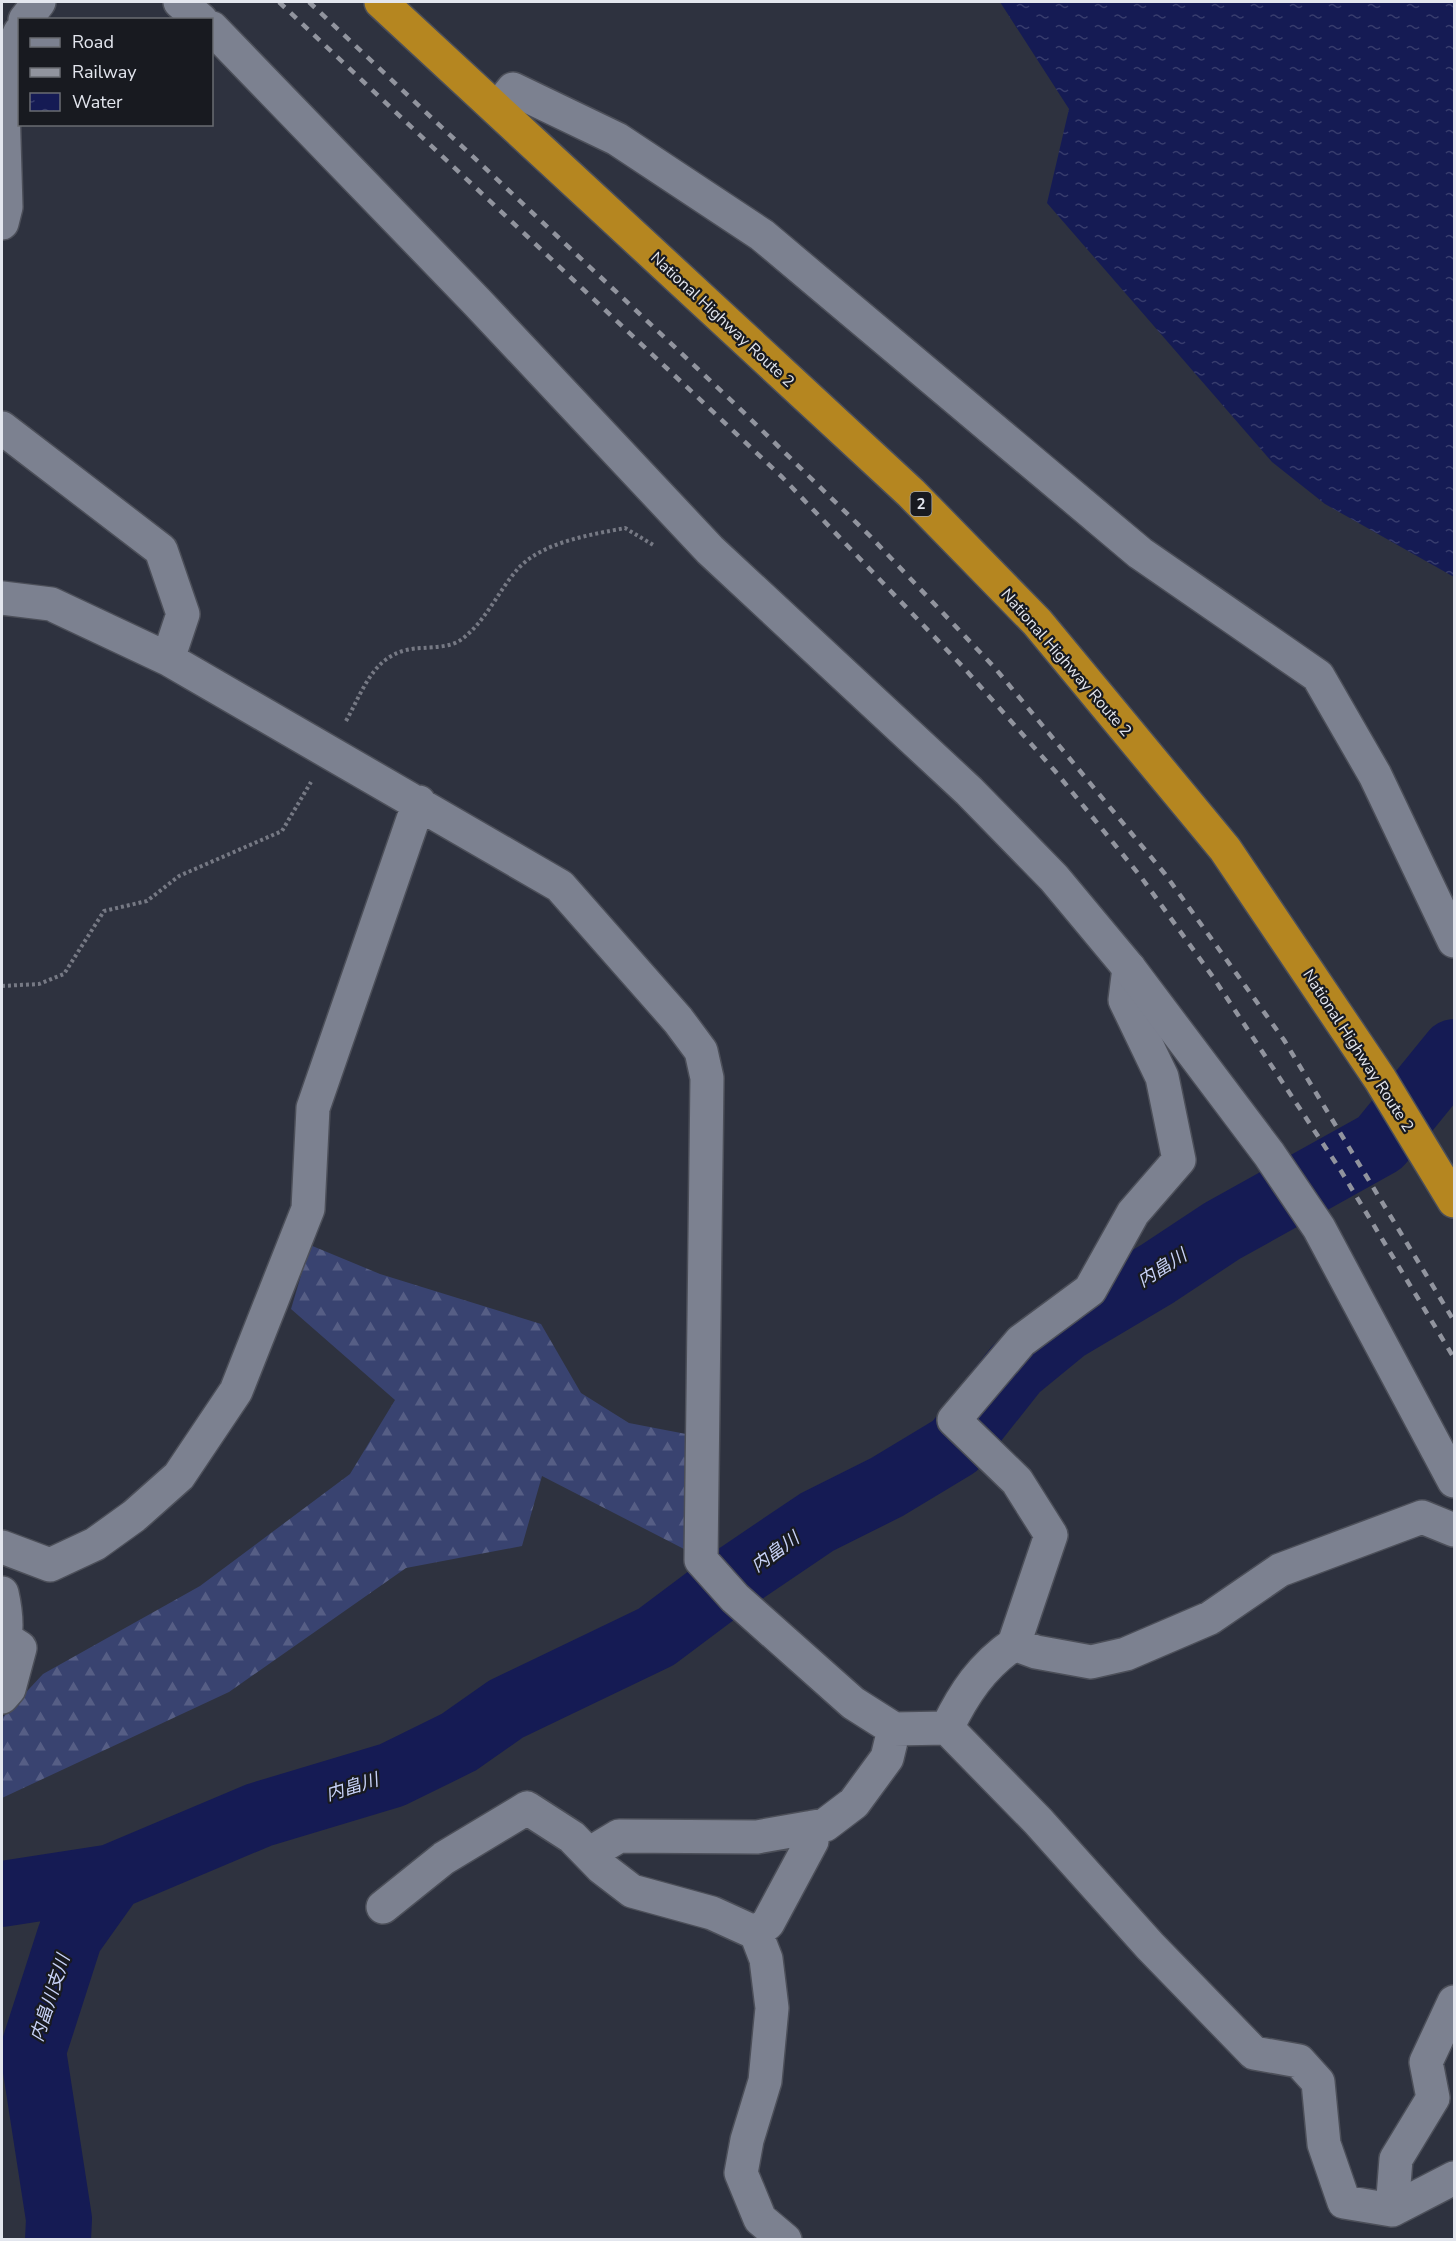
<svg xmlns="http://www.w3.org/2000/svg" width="1456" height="2241" font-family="'Nunito Sans','Noto Sans JP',sans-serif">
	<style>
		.forest { fill: url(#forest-firs) }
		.water { fill: url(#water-ripples) }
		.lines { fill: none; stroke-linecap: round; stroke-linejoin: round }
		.river { stroke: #151b54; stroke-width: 66 }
		.street-casing { stroke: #4c4f59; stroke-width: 36 }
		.secondary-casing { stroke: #4c4f59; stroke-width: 36 }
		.highway-casing { stroke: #4c4f59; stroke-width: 36 }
		.path { stroke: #767984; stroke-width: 4; stroke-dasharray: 3 3; stroke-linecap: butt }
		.street { stroke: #7c8190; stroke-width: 33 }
		.secondary { stroke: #7c8190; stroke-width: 33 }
		.highway { stroke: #b58620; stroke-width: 33 }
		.rail { stroke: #91949e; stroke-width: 4.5; stroke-dasharray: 8 8; stroke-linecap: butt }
		.labels { text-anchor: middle; stroke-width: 4.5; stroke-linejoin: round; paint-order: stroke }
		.shield { fill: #181a20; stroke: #a6a9b0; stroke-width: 1.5 }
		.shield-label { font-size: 15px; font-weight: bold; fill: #e3e6ee }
		.street-label { font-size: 16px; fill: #e3e6ee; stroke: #181a20 }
		.water-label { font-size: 18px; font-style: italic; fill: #c8d2f7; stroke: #181a20 }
	</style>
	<defs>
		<pattern id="forest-firs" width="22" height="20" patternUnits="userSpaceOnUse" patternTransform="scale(1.5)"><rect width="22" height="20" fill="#394370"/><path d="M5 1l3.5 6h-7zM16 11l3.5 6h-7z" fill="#565e85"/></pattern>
		<pattern id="water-ripples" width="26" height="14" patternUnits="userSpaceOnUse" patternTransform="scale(1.5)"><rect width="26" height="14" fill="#151b54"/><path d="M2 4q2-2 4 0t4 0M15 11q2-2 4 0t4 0" fill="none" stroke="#373c6d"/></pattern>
	</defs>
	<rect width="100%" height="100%" fill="#2e323f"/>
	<path class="forest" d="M310,1245L380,1274L541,1324L581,1393L629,1423L686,1434L684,1549L542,1476L522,1546L406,1568L229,1692L2,1798V1718L43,1674L200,1586L350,1474L395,1400L291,1309Z"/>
	<path class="water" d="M1000,2H1454V577L1325,504L1272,462L1047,203L1069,109Z"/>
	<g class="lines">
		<path class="river" d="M2,1894L112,1877L259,1815L392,1775L459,1742L506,1709L656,1637L740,1574L817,1522L887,1487L955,1446L1016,1369L1066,1328L1157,1274L1222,1231L1380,1143L1454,1052
			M58,2240L59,2219L33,2051L70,1936L112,1877"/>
		<g class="street-casing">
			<path id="street" d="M25,20L39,2
				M497,109L513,89L617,139L762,235L1140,553L1318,676L1375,775L1454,941
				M2,223L6,207L2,72L20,32
				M2,428L161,550L183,614L168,659
				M2,598L51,604L168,659L560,886L678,1020L701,1051L707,1078L701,1560L735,1598L853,1703L894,1729L947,1728L1038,1821L1150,1946L1254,2053L1299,2061L1318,2082L1324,2144L1344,2202L1392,2210L1454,2178
				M2,1547L50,1565L95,1544L134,1516L179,1476L236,1391L308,1209L313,1108L419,802
				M2,1593C6,1611 9,1632 2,1649
				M1014,1644L1051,1535L1017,1481L954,1420L1021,1341L1090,1290L1133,1213L1179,1160L1162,1077L1125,1000L1129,968
				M2,1697L9,1689L20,1648L6,1639
				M947,1728C964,1693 982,1666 1014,1644L1036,1652L1091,1662L1126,1654L1210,1618L1280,1570L1422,1517L1454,1530
				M589,1854L619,1836L757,1837L825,1825L854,1803L887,1758L894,1729
				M383,1907L444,1858L527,1808L572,1837L602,1868L632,1891L712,1913L756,1933L766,1959L772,2008L765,2081L747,2140L741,2173L760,2219L785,2240
				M756,1933L768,1923L812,1841L813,1827
				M1392,2210L1396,2159L1433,2098L1426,2062L1454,2002"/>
		</g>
		<g class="secondary-casing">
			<path id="secondary" d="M180,2L201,20
				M212,28L477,302L710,550L969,791L1054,878L1129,968L1269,1154L1319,1228L1454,1481"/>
		</g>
		<g class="highway-casing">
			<path id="highway" d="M381,2L911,493L1037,622L1225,849L1380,1079L1454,1201"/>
		</g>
		<path class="path" d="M346,721C366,685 375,649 423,648C435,647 452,647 462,639C485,622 498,592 516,571C540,542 590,535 625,528L655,546
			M2,986L39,984L64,974L104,911L147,901L179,876L282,831L311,782"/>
		<use href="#street" class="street"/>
		<use href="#secondary" class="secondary"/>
		<use href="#highway" class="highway"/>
		<path class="rail" d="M279,2L782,477L965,669L1055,771L1141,877L1213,977L1341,1171L1454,1358
			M309,2L734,403L870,536L995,668L1165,874L1284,1040L1454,1321"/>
	</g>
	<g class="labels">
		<rect class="shield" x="910.5" y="492" width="21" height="24" rx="4.5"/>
		<g class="shield-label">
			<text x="921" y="509">2</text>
		</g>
		<g class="street-label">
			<text transform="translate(723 319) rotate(43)" y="6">National Highway Route 2</text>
			<text transform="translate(1067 662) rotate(49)" y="6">National Highway Route 2</text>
			<text transform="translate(1359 1050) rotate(57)" y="6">National Highway Route 2</text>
		</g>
		<g class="water-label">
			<text transform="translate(1162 1268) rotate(-32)" y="6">内畠川</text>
			<text transform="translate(775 1552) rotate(-36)" y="6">内畠川</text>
			<text transform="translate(352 1787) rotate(-17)" y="6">内畠川</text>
			<text transform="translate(50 1998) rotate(-72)" y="6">内畠川支川</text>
		</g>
	</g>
	<rect width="1456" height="2241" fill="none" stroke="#e3e6ee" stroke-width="6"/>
	<rect x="18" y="18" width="195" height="108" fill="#181a20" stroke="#696c72" stroke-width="1.5"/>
	<rect x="30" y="38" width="30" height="9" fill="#7c8190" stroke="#696c72" stroke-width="1.5"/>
	<text x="72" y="48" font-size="18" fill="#e3e6ee">Road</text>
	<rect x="30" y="68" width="30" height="9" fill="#91949e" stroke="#696c72" stroke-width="1.5"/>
	<text x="72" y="78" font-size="18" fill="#e3e6ee">Railway</text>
	<rect x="30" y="93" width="30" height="18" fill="url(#water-ripples)" stroke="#696c72" stroke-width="1.5"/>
	<text x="72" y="108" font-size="18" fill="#e3e6ee">Water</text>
</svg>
